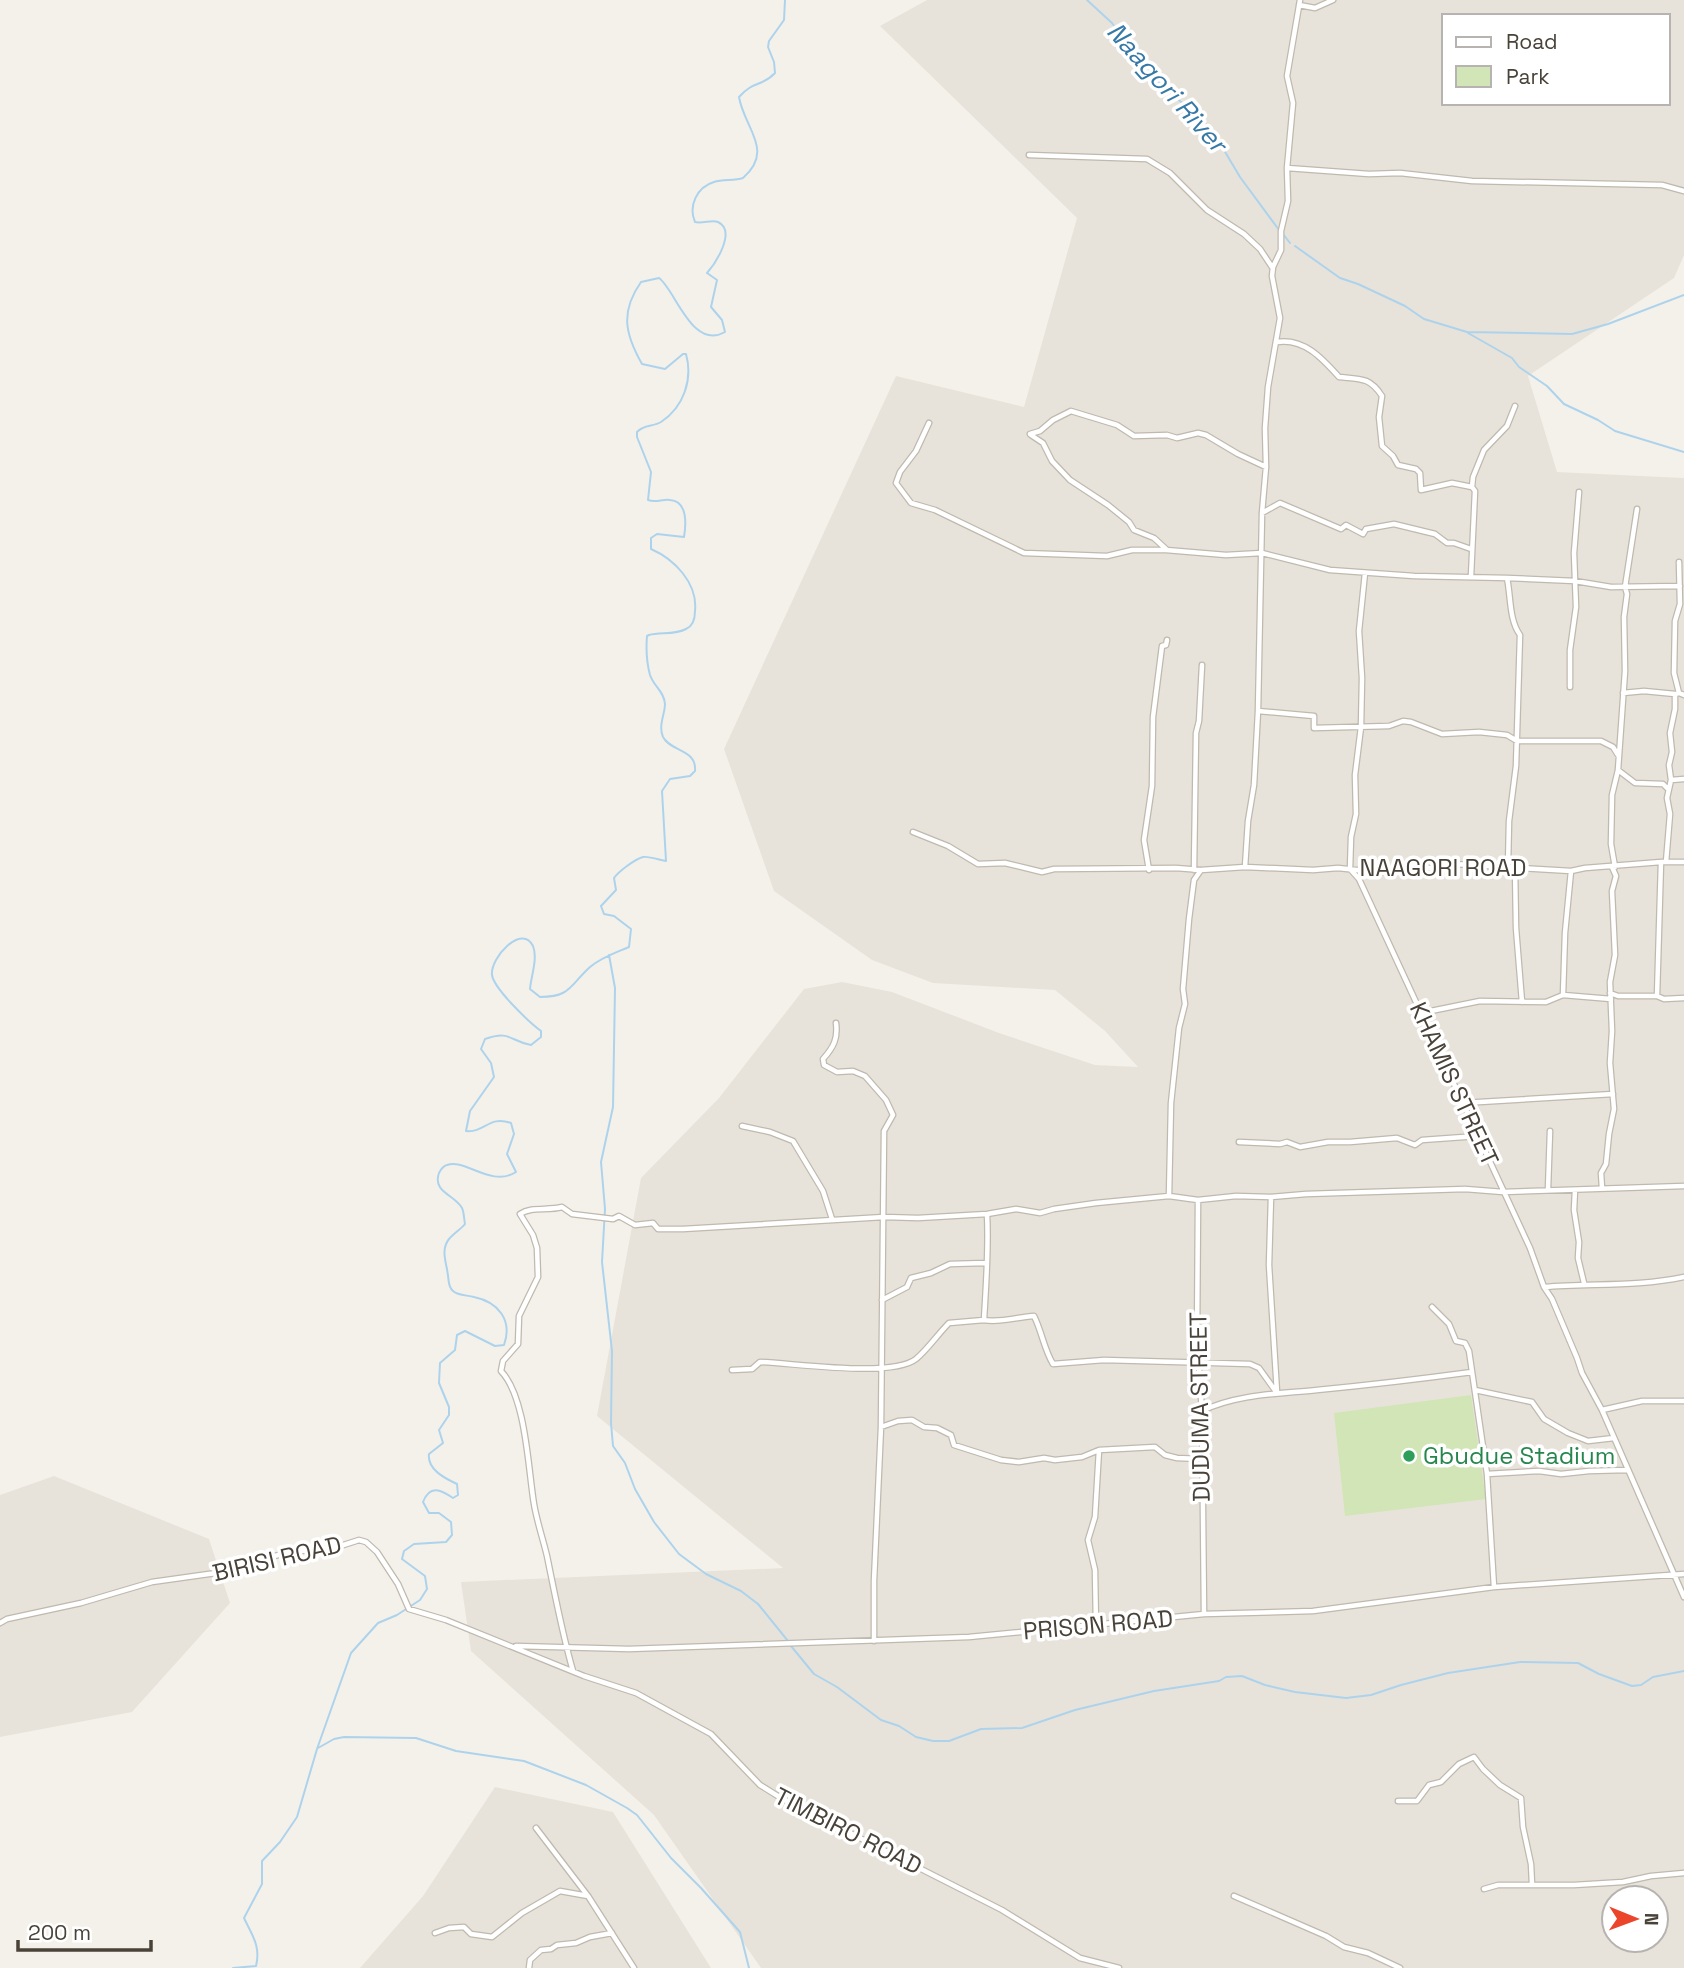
<svg xmlns="http://www.w3.org/2000/svg" width="1684" height="1968" font-family="'Space Grotesk',sans-serif">
	<style>
		.residential { fill: #e8e3da; fill-rule: evenodd }
		.green { fill: #d1e5b7 }
		.lines { fill: none; stroke-linecap: round; stroke-linejoin: round }
		.stream { stroke: #add3ec; stroke-width: 2 }
		.minor-casing { stroke: #bfb9ae; stroke-width: 7 }
		.minor { stroke: #fff; stroke-width: 4.5 }
		.leisure-dot { fill: #2e9e5b; stroke: #fff; stroke-width: 2.5 }
		.labels { text-anchor: middle; stroke-width: 7; stroke-linejoin: round; paint-order: stroke }
		.street-label { font-size: 24px; fill: #484239; stroke: #fff }
		.leisure-label { font-size: 24px; fill: #27864d; stroke: #fff; text-anchor: start }
		.water-label { font-size: 26px; font-style: italic; fill: #3779a6; stroke: #fff }
	</style>
	<rect width="100%" height="100%" fill="#f4f1eb"/>
	<path class="residential" d="M927,0H1684V255L1674,278L1528,376L1557,472L1684,478V1968H761L654,1815L471,1651L461,1582L783,1568L597,1416L641,1178L719,1098L804,989L842,982L892,992L999,1033L1095,1065L1138,1067L1105,1031L1055,990L933,983L872,960L774,891L724,749L896,376L1024,407L1077,218L880,26ZM1444,16H1668V103H1444ZM1614,1898H1656V1940H1614Z
		M54,1476L209,1539L230,1603L132,1712L0,1737V1495Z
		M495,1787L613,1812L711,1968H360L423,1896Z"/>
	<path class="green" d="M1471,1395L1486,1499L1345,1516L1334,1413Z"/>
	<g class="lines">
		<path class="stream" d="M1087,0L1112,23L1147,72L1205,123L1221,145L1240,177L1279,230
			M1283,234L1290,243
			M1295,246L1340,278L1358,284L1405,306L1424,319L1467,332L1572,334L1608,324L1684,295
			M1468,333L1512,358L1519,367L1547,386L1564,404L1598,420L1615,431L1684,452
			M609,955L615,988L613,1107L601,1162L605,1209L602,1262L612,1351L611,1423L613,1446L625,1463L635,1489L654,1522L679,1554L706,1574L741,1591L758,1604L788,1641
			M791,1646L814,1674L837,1687L881,1720L899,1726L916,1737L933,1741H949L981,1729L1022,1728L1075,1710L1154,1691L1219,1681L1226,1677L1242,1676L1265,1685L1295,1692L1346,1698L1371,1695L1401,1685L1448,1673L1520,1662L1578,1663L1599,1674L1632,1686L1641,1685L1653,1677L1684,1671
			M318,1748L334,1739L344,1737L416,1738L456,1751L524,1761L586,1785L627,1808L637,1815L671,1858L701,1888L740,1932L749,1968
			M233,1968L256,1966C261,1946 252,1935 244,1918L262,1884V1861L280,1842L297,1817L317,1749L351,1653L378,1623L397,1615L420,1600L427,1589L425,1576L402,1559L404,1551L414,1544L446,1542L452,1535L451,1522L439,1513H429L423,1502C430,1484 441,1490 453,1498L458,1495L457,1484C444,1478 427,1469 429,1454L443,1443L439,1430L449,1415V1407L439,1383L440,1363L455,1350L457,1335L465,1331L495,1346L504,1345C513,1320 498,1302 474,1297C468,1295 458,1296 453,1291C448,1287 449,1281 448,1276C447,1264 440,1250 449,1239C454,1233 461,1229 465,1224C464,1219 464,1212 462,1208C455,1195 432,1192 439,1173C441,1169 443,1166 447,1165C465,1158 491,1188 516,1172L507,1154L514,1134L511,1123C489,1115 485,1133 466,1131L470,1111L494,1077L491,1063L481,1049L485,1039C511,1030 509,1041 531,1045L541,1037V1031C530,1023 494,989 492,975C490,958 522,923 533,946C538,959 531,976 530,989L540,997C571,997 570,985 590,967C602,957 615,953 629,947L631,929L614,916L604,914L601,906L616,890L614,878C618,872 635,859 643,857C649,856 660,860 666,861L662,791L670,779L690,776L695,771C697,749 671,752 663,737C658,726 665,714 665,704C664,691 654,687 650,675C647,664 646,648 647,636L649,635C660,632 675,635 686,629C693,626 695,618 695,611C698,583 674,559 651,549V538L657,534L684,537C686,525 688,501 670,500C662,499 656,503 648,500L651,472L637,437V432C644,424 653,427 661,422C684,407 693,379 686,354H683L665,369L642,364C625,334 620,312 641,282L659,278C675,289 692,351 725,332L722,320L711,307L717,280L707,273C715,264 737,231 718,222C712,219 703,224 695,222C688,206 697,187 714,182C723,179 734,181 743,178C775,150 744,128 739,97C754,80 762,87 775,73L774,62L768,47L769,41L784,20L785,0"/>
		<g class="minor-casing">
			<path id="minor" d="M1299,5L1315,8L1333,0
				M1029,155L1147,159L1170,173L1207,210L1244,234L1260,249L1272,267
				M1287,168L1369,174L1400,173L1472,181L1662,185L1684,191
				M1277,342C1304,338 1322,358 1339,377C1360,379 1370,377 1382,396L1379,417L1382,446L1393,456L1398,465L1416,469L1420,473L1421,490L1452,483L1472,487
				M929,423L916,451L900,472L896,483L911,503L935,510L1024,553L1107,556L1132,550H1166L1226,555L1262,553L1330,570L1414,576L1507,578C1511,597 1509,620 1520,635L1516,766L1509,821L1508,866
				M1030,434L1040,431L1053,420L1071,411L1117,425L1134,436L1167,435L1177,438L1198,433L1206,435L1238,454L1266,467
				M1031,435L1043,443L1052,461L1070,480L1108,505L1129,522L1134,530L1154,538L1166,549
				M1262,513L1280,503L1341,529L1346,525L1363,534L1366,529L1394,524L1435,534L1447,543H1454L1471,549
				M1365,573L1359,631L1362,678L1361,727L1355,775L1356,814L1351,837L1350,869L1359,879L1530,1248L1544,1287L1552,1299L1577,1358L1582,1373L1602,1410L1684,1597
				M1471,576L1475,491L1472,487L1473,477L1484,450L1507,426L1515,406
				M1507,578L1575,581L1611,587L1680,586
				M1570,687V650L1576,607L1574,553L1579,492
				M1623,693L1644,691L1675,694
				M1679,693L1674,673L1675,621L1680,604L1679,562
				M1258,711L1314,716V728L1389,726L1403,721L1411,722L1442,734L1479,732L1507,735L1517,741H1601L1613,747L1618,755
				M1618,770L1635,783L1663,784L1668,789
				M1671,780L1669,765L1672,752L1670,733L1675,709V694L1679,693L1684,695
				M913,832L948,846L978,864L1005,863L1042,872L1054,869L1176,868L1201,870L1245,867L1313,870L1338,868L1375,872H1387L1416,864L1432,869L1454,864L1571,871L1585,868L1661,862H1684
				M1661,862L1657,996L1664,999L1684,998
				M1666,862L1670,814L1667,798L1671,780L1684,779
				M1245,867L1248,821L1254,785L1258,711L1262,513L1266,467L1265,428L1268,387L1280,318L1272,276L1273,267L1281,250V231L1288,201L1287,168L1293,103L1287,76L1300,0
				M1515,867L1516,928L1522,1002
				M1615,867L1611,844L1612,795L1618,770L1625,671L1624,617L1627,594L1625,587L1637,509
				M1149,870L1144,840L1152,786L1153,717L1162,646L1166,645L1167,640
				M1194,870L1196,733L1199,721L1202,665
				M1610,993L1618,996H1657
				M1563,995L1565,933L1571,871
				M1421,1013L1480,1001L1546,1002L1563,995L1611,999
				M836,1023C838,1038 834,1047 823,1059L824,1065L837,1072L853,1071L865,1076L886,1100L893,1115L884,1131L881,1427L874,1581V1641
				M1463,1103L1613,1094
				M742,1126L770,1132L793,1141L823,1191L832,1219
				M1239,1142L1280,1144L1287,1142L1300,1147L1328,1142H1350L1397,1138L1415,1145L1422,1140L1478,1136
				M1602,1188L1601,1173L1606,1164L1609,1134L1614,1109L1610,1063L1612,1031L1610,982L1615,955L1612,891L1616,876L1612,867
				M1548,1189L1550,1131
				M1575,1190L1574,1210L1579,1242L1578,1258L1584,1283
				M1169,1196L1171,1103L1179,1028L1185,1004L1183,989L1189,919L1194,880L1201,870
				M1271,1197L1269,1265L1277,1392
				M1198,1200L1197,1342L1202,1411L1204,1614
				M1544,1287C1591,1283 1638,1287 1684,1277
				M882,1300L907,1287L911,1278L931,1273L950,1264L985,1263
				M1432,1307L1449,1324L1456,1341L1465,1343L1469,1351L1487,1474L1494,1587
				M984,1320C1000,1323 1017,1317 1034,1316C1042,1332 1044,1349 1053,1364L1104,1360L1250,1364L1259,1368L1277,1393
				M732,1370L752,1369L760,1362C794,1363 892,1378 916,1359C928,1349 938,1334 949,1323L984,1320C986,1284 989,1249 987,1214
				M1475,1390L1532,1402L1544,1419L1568,1433L1588,1441L1614,1438
				M1602,1410L1642,1401H1684
				M1202,1411C1237,1394 1279,1394 1317,1390C1369,1385 1420,1379 1472,1372
				M881,1427L898,1421L912,1420L924,1427L937,1428L951,1435L954,1445L1001,1460L1019,1462L1044,1458L1055,1460L1082,1457L1099,1450L1155,1447L1165,1455L1177,1458L1201,1459
				M1487,1474L1539,1471L1561,1474L1589,1471L1627,1470
				M0,1623L7,1619L81,1603L152,1582L216,1573L292,1551L328,1550L359,1540L366,1542L377,1552L398,1584L409,1609L446,1620L584,1676L636,1693L711,1734L760,1785L781,1798L1002,1910L1080,1958L1119,1968
				M1096,1626L1095,1570L1088,1540L1095,1517L1099,1450
				M516,1646L629,1649L969,1637L1204,1614L1313,1611L1494,1587L1684,1574
				M573,1671C562,1633 555,1595 547,1556C543,1539 537,1522 534,1504C528,1468 526,1397 501,1371L503,1361L518,1344L519,1316L538,1277L537,1248L533,1235L520,1214C532,1206 547,1211 562,1207L572,1214L613,1219L619,1216L635,1225L653,1223L658,1229H683L884,1217L918,1218L987,1214L1016,1209L1040,1213L1054,1209L1096,1203L1169,1196L1198,1200L1236,1196L1271,1197L1306,1194L1465,1189L1503,1192L1684,1186
				M1398,1801H1417L1429,1785L1441,1782L1459,1764L1474,1757L1483,1769L1500,1785L1521,1798L1523,1827L1531,1864L1532,1884
				M536,1828L588,1896L634,1968
				M1484,1889L1498,1885H1574L1623,1882L1651,1876L1684,1873
				M1234,1896L1326,1936L1344,1947L1368,1953L1400,1968
				M435,1933L449,1928L464,1927L471,1934L492,1937L522,1913L560,1891L588,1896
				M529,1968L530,1960L541,1950L551,1949L557,1945L576,1943L590,1937L612,1933"/>
		</g>
		<use href="#minor" class="minor"/>
	</g>
	<circle class="leisure-dot" cx="1409" cy="1456" r="7"/>
	<g class="labels">
		<g class="street-label">
			<text x="1443" y="876">NAAGORI ROAD</text>
			<text transform="translate(1454 1084) rotate(65)" y="8">KHAMIS STREET</text>
			<text transform="translate(1200 1407) rotate(-91)" y="8">DUDUMA STREET</text>
			<text transform="translate(277 1559) rotate(-13)" y="8">BIRISI ROAD</text>
			<text transform="translate(1098 1625) rotate(-5)" y="8">PRISON ROAD</text>
			<text transform="translate(848 1831) rotate(27)" y="8">TIMBIRO ROAD</text>
		</g>
		<g class="leisure-label">
			<text x="1423" y="1464">Gbudue Stadium</text>
		</g>
		<g class="water-label">
			<text transform="translate(1167 87) rotate(48)" y="9">Naagori River</text>
		</g>
	</g>
	<rect x="1442" y="14" width="228" height="91" fill="#ffffff" stroke="#b6b3b0" stroke-width="2"/>
	<rect x="1456" y="37" width="35" height="10" fill="#ffffff" stroke="#b6b3b0" stroke-width="2"/>
	<text x="1506" y="49" font-size="21" fill="#484239">Road</text>
	<rect x="1456" y="66" width="35" height="21" fill="#d1e5b7" stroke="#b6b3b0" stroke-width="2"/>
	<text x="1506" y="84" font-size="21" fill="#484239">Park</text>
	<g transform="translate(1635 1919) rotate(91)"><circle r="33" fill="#ffffff" stroke="#b6b3b0" stroke-width="2"/>
	<path d="M0-5L12 26L0 18L-12 26Z" fill="#eb462c"/>
	<text y="-10" font-size="19" font-weight="bold" text-anchor="middle" fill="#484239">N</text>
	</g>
	<path d="M18 1940v10h133v-10" fill="none" stroke="#484239" stroke-width="3.5"/>
	<text x="28" y="1940" font-size="21" fill="#484239" stroke="#ffffff" stroke-width="5" paint-order="stroke">200 m</text>
</svg>
